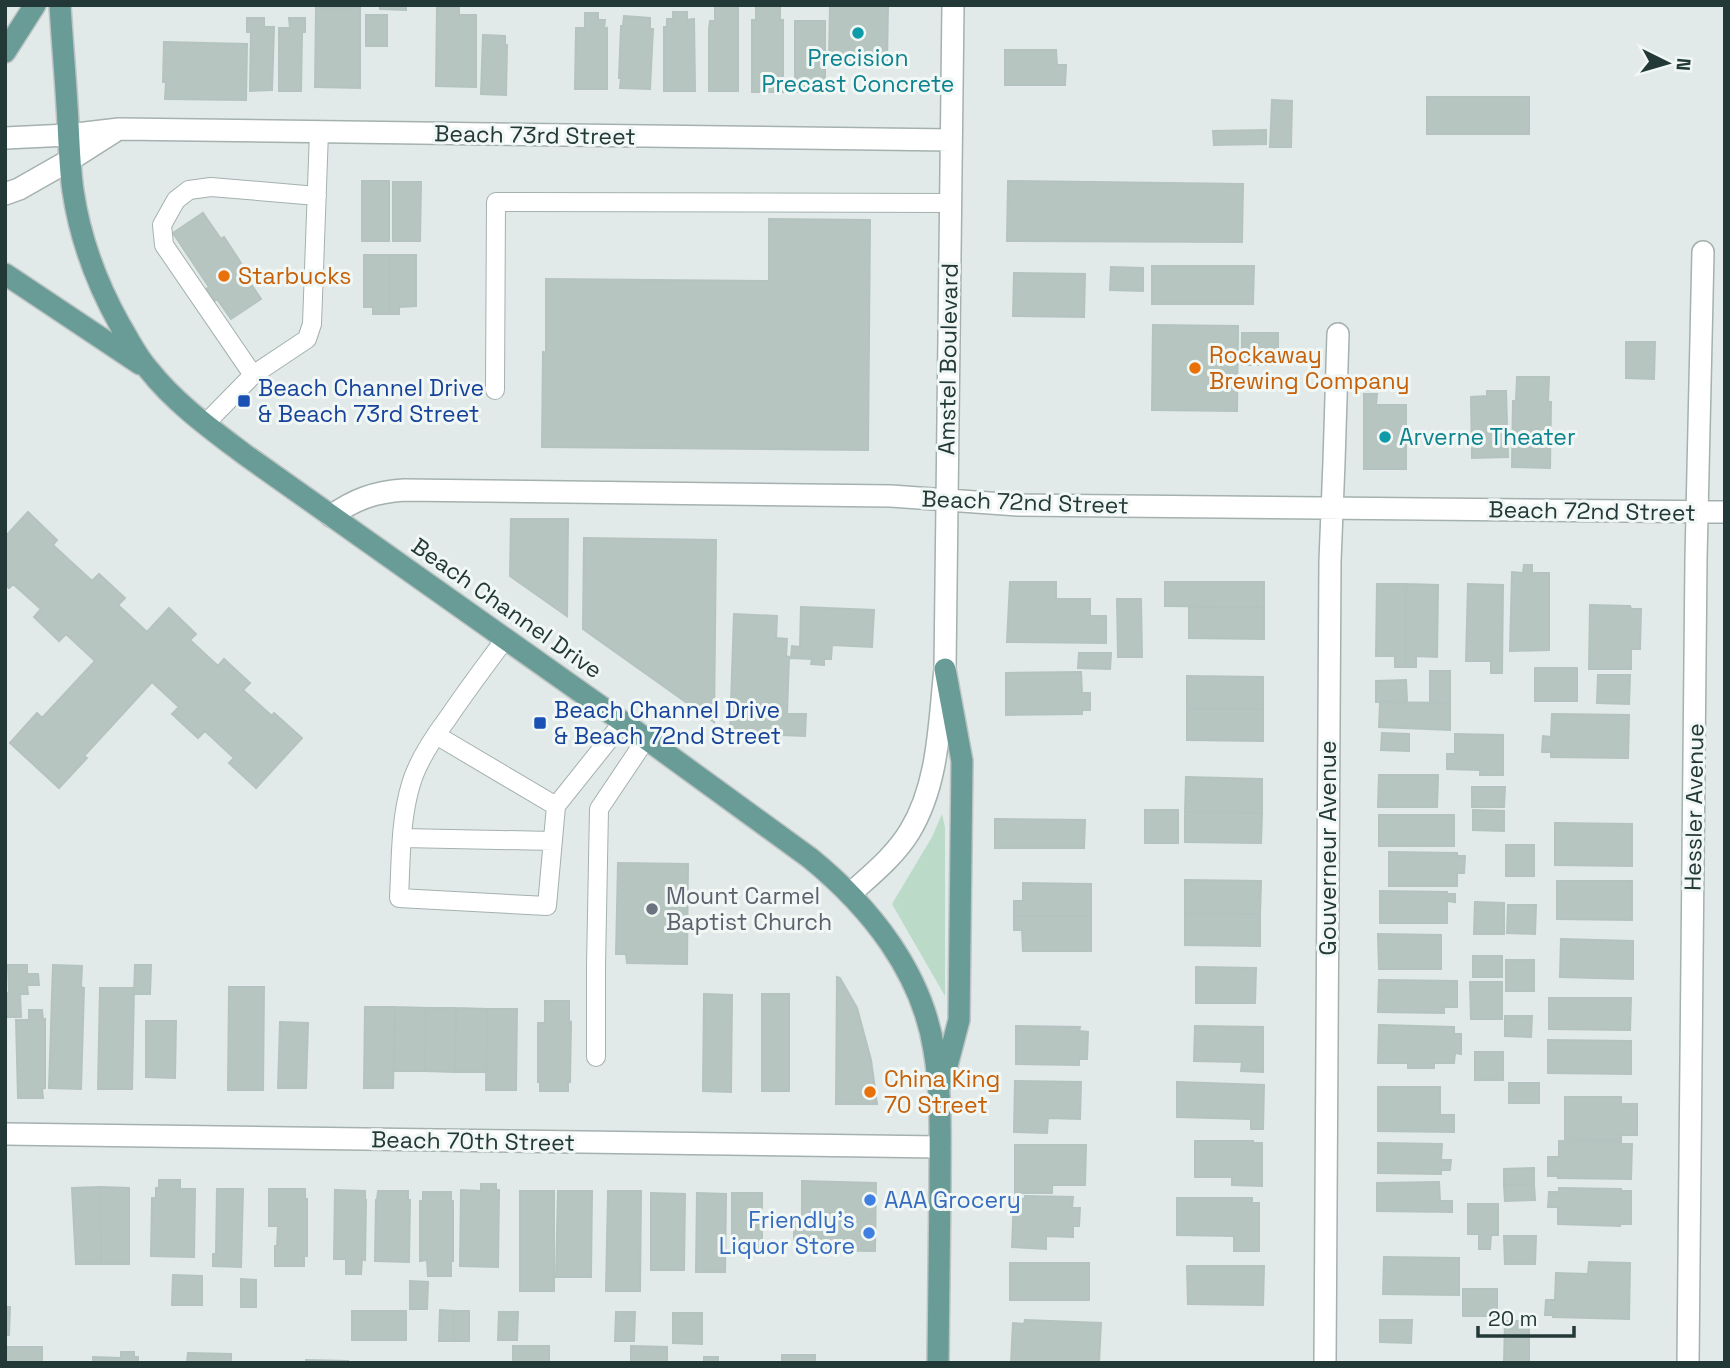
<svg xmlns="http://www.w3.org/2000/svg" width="1730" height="1368" font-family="'Space Grotesk',sans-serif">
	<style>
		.green { fill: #bbdac8 }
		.building { fill: #b7c5c1; stroke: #b4c3bf; stroke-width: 2 }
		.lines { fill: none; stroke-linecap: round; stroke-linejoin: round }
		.service-casing { stroke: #a4b1af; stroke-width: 20 }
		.minor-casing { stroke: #a4b1af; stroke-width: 24 }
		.tertiary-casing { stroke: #a4b1af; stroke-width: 24 }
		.primary-casing { stroke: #bdc4c3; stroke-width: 24 }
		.service { stroke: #fff; stroke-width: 18 }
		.minor { stroke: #fff; stroke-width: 21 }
		.tertiary { stroke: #fff; stroke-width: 21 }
		.primary { stroke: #699c97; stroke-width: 21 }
		.culture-dot { fill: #0f9aa8; stroke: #f1f7f5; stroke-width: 2.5 }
		.food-dot { fill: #e8710a; stroke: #f1f7f5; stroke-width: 2.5 }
		.transit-dot { fill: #1a4fb4; stroke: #f1f7f5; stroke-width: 2.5 }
		.worship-dot { fill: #6b7280; stroke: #f1f7f5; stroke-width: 2.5 }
		.shop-dot { fill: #3f7fe0; stroke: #f1f7f5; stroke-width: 2.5 }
		.labels { text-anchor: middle; stroke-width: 6; stroke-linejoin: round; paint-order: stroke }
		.culture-label { font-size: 23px; fill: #0d838f; stroke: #f1f7f5 }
		.street-label { font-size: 23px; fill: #233937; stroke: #f1f7f5 }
		.food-label { font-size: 23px; fill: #c56008; stroke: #f1f7f5; text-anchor: start }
		.transit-label { font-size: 23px; fill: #164399; stroke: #f1f7f5; text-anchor: start }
		.worship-label { font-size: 23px; fill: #5b616d; stroke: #f1f7f5; text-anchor: start }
		.shop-label { font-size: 23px; fill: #366cbe; stroke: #f1f7f5; text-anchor: start }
	</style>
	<rect width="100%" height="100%" fill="#e1eae8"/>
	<path class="green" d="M942,814L945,827V996L892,904L932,837Z"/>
	<path class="building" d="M380,5H406V10L380,9Z
		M715,5H738V91H709V29L710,21H715Z
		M756,5H780V20H783V92H752V20H756Z
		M830,5H888L887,62L829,61Z
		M437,7H459V15H476V87L436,86Z
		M316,8H360V88L315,87Z
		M673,12H687V20L694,19L695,91H664V27H667V19H673Z
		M585,13H598V20H605L604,29L607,28V89H575L576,28H585Z
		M366,15H387V46H366Z
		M624,16L650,18V29H653L650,89L620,88L621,78H619L621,26H623Z
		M247,18H264V27H274L272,90L250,91L251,32H247Z
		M289,18H305V32H302L301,91H279V28H290Z
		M795,21H825V91L795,92Z
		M483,35L505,36V45H507L506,95L481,94Z
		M164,42L247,44L246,100L165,99L166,82H163Z
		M1005,50H1056L1057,65H1066L1065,85H1005Z
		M1427,97H1529V134H1427Z
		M1272,100L1292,101L1291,147H1270Z
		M1266,130V144L1214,145L1213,131Z
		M362,181H389V241H362Z
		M1008,181L1243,184L1242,242L1007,241Z
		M393,182H421L420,241H393Z
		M203,213L221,239L224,237L241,263L238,265L261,299L231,319L217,299L211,304L203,291L209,287L173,233Z
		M769,219L870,220L868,450L542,447L543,352L546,353V279L769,281Z
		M364,255H390V314H373V307H364Z
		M390,255H416V306L399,307V314H390Z
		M1152,266H1254L1253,304H1152Z
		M1111,267L1143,268V291L1110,290Z
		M1014,273L1085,274L1084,317L1013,316Z
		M1153,325L1238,326L1237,411L1152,410Z
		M1242,333H1278V365H1242Z
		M1626,342H1655L1654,379L1626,378Z
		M1517,377H1549L1548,402H1551L1550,468L1512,467L1513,401H1516Z
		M1487,391H1506L1508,457L1472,458L1471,397L1487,396Z
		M1364,394H1377L1376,405H1406V469H1364Z
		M28,512L57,540L53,545L92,581L99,574L125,598L118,605L147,632L169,608L196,634L190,640L218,666L224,659L250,683L243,690L272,716L274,713L302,738L256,788L229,763L234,758L205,731L198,738L172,714L179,707L152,682L84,756L87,758L59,788L10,743L37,713L42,718L95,661L66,634L59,641L34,617L41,609L13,584L9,588L5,584V537Z
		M511,519H568L567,616L510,576Z
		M584,538L716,540L714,722L583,629Z
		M1524,565H1532V573H1549V650L1510,651L1512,572L1523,573Z
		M1010,582H1056V599H1090V616H1106V643L1007,642Z
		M1165,582H1264V607L1165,606Z
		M1377,584H1406V667H1395V656H1376Z
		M1406,584L1438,585L1437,657L1416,656V667H1406Z
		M1468,584L1503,585L1502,673H1491V661H1466Z
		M1117,599H1141L1142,657H1118Z
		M1590,605L1630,606L1631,609H1641L1640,649H1631V669H1589Z
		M801,607L874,610L872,647L832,645L831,659H824V665L811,664L812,659L791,658L792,646L800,647Z
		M1189,607H1264V639L1189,638Z
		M734,614L777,616L776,638L787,639L786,656L789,657L787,714H806L805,736L730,733Z
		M1079,653H1111L1110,669L1078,668Z
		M1535,668H1577V701H1535Z
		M1430,671H1450V703L1430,702Z
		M1081,672L1082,693H1090V710H1082V714L1006,715V673Z
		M1598,675H1630L1629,704L1597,703Z
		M1187,676L1263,677V709H1187Z
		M1406,680L1407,701L1376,702V681Z
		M1380,702L1450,703V730L1379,727Z
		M1187,709H1263V741L1187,740Z
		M1552,714L1629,715L1628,758L1551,757V752H1542L1543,736L1551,737Z
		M1382,733L1409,734V751L1381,750Z
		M1455,734L1503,735V775H1480V770L1447,769V754H1455Z
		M1379,775H1438L1437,807H1378Z
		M1186,777L1262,779V813L1185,812Z
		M1472,787H1505L1504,807H1472Z
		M1145,810H1178V843H1145Z
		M1473,810L1504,811V831L1473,830Z
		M1185,812L1262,813L1261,843L1185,842Z
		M1379,815H1454V846H1379Z
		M995,819L1085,820L1084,848H995Z
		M1555,823L1632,824V866L1555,865Z
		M1506,845H1534V876H1506Z
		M1389,852L1457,853V856H1465L1464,873H1457V886H1389Z
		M618,863L688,864L687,964L627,963L626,954H616Z
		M1185,880L1261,881L1260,914L1185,913Z
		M1557,881H1632V920L1557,919Z
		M1023,883L1091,884V916H1014V901H1023Z
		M1380,891L1447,892V894H1455V902L1447,901V923H1380Z
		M1475,902L1504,903V934H1474Z
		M1508,905H1536L1535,934L1507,933Z
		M1185,913L1260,914V946L1185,945Z
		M1014,916H1091V951H1023L1022,930H1014Z
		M1378,934L1441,935V969H1379Z
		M1561,939L1633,941V979L1560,977Z
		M1473,956H1502V977H1473Z
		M1506,960H1534V991H1506Z
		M8,965H27V974H38L39,985H27L28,994H20L21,1017H6L5,993H9Z
		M53,965L82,966L81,987L84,988L81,1089L49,1088Z
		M135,965H151L150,994H134Z
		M1196,967L1256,968L1255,1003H1196Z
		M837,977L840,978L857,1008L871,1060L877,1104H836Z
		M1379,980L1457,981V1007H1444V1013L1378,1012Z
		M1470,982H1502V1019H1471Z
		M229,987H264L263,1090H228Z
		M100,988H134L132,1089H98Z
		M704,994L732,995L731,1092L703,1091Z
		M762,994H789V1091H762Z
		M1549,998H1631L1630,1030L1549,1029Z
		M545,1001H569V1023L571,1022L570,1082H568V1091H540V1082H538V1023H545Z
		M365,1007H395L393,1088H364Z
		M395,1007L426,1008L425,1071H394Z
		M426,1008H456L455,1072L425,1071Z
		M456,1008L487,1009L486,1072H455Z
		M487,1009H517L516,1090H486Z
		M29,1010H42L43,1020L45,1019V1088L42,1089L43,1098H18L16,1020H29Z
		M1505,1016H1532L1531,1037L1505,1036Z
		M146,1021H176L175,1078L146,1077Z
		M280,1022L308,1023L306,1088H278Z
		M1379,1025L1454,1027V1034H1461V1054L1455,1053L1454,1063H1434V1068H1408V1063H1378Z
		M1016,1026L1080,1027L1079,1031L1088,1032L1087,1059H1079V1065L1016,1064Z
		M1195,1026L1263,1027V1072L1241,1071L1242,1062L1194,1061Z
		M1548,1040L1631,1041V1074L1548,1073Z
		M1475,1052H1503V1080H1475Z
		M1015,1081L1081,1082L1080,1119L1048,1118L1047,1133L1014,1132Z
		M1177,1082L1264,1085L1263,1129H1251V1119L1177,1117Z
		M1509,1083H1539V1103H1509Z
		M1378,1087H1440V1115H1454V1132L1378,1131Z
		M1565,1097H1621V1104H1637V1135H1621V1140L1565,1139Z
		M1195,1141H1253V1143H1262V1186L1232,1185V1177H1195Z
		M1559,1141L1621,1142V1144H1632L1631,1179L1558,1178L1559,1176H1548V1157H1559Z
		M1378,1143L1442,1144L1441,1160H1451L1450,1170H1441V1174L1378,1173Z
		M1015,1145H1086L1085,1185H1052V1193H1015Z
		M1534,1168V1185H1504V1169Z
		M159,1180H180V1189H195L194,1257L151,1256L152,1198H156V1188H159Z
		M802,1181L876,1183L875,1251L801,1250V1240H794V1221H802Z
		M1439,1182L1440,1201H1452V1212L1377,1211V1183Z
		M481,1184H496V1190H499L498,1267L460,1266L461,1190L481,1191Z
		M1504,1185H1534L1535,1200L1505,1201Z
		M100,1187L101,1264H76L72,1188Z
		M100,1187L129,1188V1264H101Z
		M1559,1188L1621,1189V1191H1631V1224H1620V1226L1558,1224V1207H1548L1549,1192H1559Z
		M217,1189H243L241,1267L213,1266V1254H216Z
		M269,1189H305V1199H307V1256H304V1266H275V1246H277L278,1226H269Z
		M335,1190L365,1191V1200H366L365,1260L362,1259L361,1274H346V1259H334Z
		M378,1191H408V1200H410L409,1262L375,1261L376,1200H377Z
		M520,1191H554V1291H520Z
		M558,1191H592L591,1277H556Z
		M608,1191H641L640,1291H606Z
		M423,1192H451V1201H453V1261H451V1276H428L427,1260L420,1261V1201H423Z
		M651,1193L685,1194L684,1270H651Z
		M697,1193L726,1194L725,1272H696Z
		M732,1193H762V1252H732Z
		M1025,1196L1073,1197L1072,1208H1080L1079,1226H1073V1237L1046,1236V1249L1012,1247L1014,1198L1025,1199Z
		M1177,1198H1252V1203H1259V1251H1234V1236L1177,1235Z
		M1468,1204H1498V1235H1491L1490,1249H1479V1234H1468Z
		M1504,1236H1536L1535,1264H1505Z
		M1384,1257L1459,1258V1295L1383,1294Z
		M1589,1262L1630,1263L1629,1319L1553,1317V1315H1545L1546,1300H1555L1556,1273L1588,1274Z
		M1010,1263H1089V1300H1010Z
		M1187,1266H1264L1263,1305L1188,1304Z
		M173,1275L202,1276V1305H172Z
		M241,1279L256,1280V1307H241Z
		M410,1281L428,1282L427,1309H410Z
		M1463,1289H1497V1316H1463Z
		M5,1307H10L9,1335H5Z
		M440,1310L454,1311V1341H439Z
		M352,1311H406V1340H352Z
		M454,1311H469V1341H454Z
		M499,1312H518L517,1340H498Z
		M616,1312H635L634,1341H615Z
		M673,1313H702V1344L673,1343Z
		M1025,1320L1101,1323L1099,1363H1011L1013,1323L1024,1324Z
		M1380,1320H1412L1411,1343L1380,1342Z
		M1505,1321H1529V1363H1504Z
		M513,1346H549V1363H513Z
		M631,1346L667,1347V1363H631Z
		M6,1347H42V1363H6Z
		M121,1352H134V1357H138V1363H93V1357L121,1358Z
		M188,1353L231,1354V1363H187Z
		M782,1355H815V1363H782Z
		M704,1357H718V1363H721H704Z
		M306,1360L348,1361V1363H306Z"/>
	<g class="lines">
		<g class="service-casing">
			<path id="service" d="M253,375L164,245L162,225L176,200L189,190L211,187L317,196
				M495,390L496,202L950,203
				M205,424L253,375L307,339L312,324L319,132
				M505,639C486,665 466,691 448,718C433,738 418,760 411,784C400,820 401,860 399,898L547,906L556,806L623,722
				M436,735L556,806
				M403,838L553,841
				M596,1057V966L599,809L646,739"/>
		</g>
		<g class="minor-casing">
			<path id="minor" d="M68,135L119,129L951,140
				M70,160L114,132
				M331,516C355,499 375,492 404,490L891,496L1018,505L1725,512
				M850,894C871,875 895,856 910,831C939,783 939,723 945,669L953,5
				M5,1134L940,1147
				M1325,1363L1330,561L1334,462L1338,334
				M1688,1363L1696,559L1703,252"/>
		</g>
		<g class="tertiary-casing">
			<path id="tertiary" d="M5,138L68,135
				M5,194L19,189L70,160"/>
		</g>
		<g class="primary-casing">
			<path id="primary" d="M60,5C62,39 65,72 67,106C69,134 69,163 73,191C80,238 97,284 120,325C129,340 137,357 149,370C175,403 211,429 244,454L623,722L810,858C870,907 922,972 934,1050C942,1095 940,1142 940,1188C939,1246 939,1304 938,1363
				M5,52L35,5
				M5,274L140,364
				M943,1081L959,1020L962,761L945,669"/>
		</g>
		<use href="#service" class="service"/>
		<use href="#minor" class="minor"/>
		<use href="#tertiary" class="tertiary"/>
		<use href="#primary" class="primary"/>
	</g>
	<g class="culture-dot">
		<circle cx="858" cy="33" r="7"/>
		<circle cx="1385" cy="437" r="7"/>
	</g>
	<g class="food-dot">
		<circle cx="224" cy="276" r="7"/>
		<circle cx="1195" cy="368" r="7"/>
		<circle cx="870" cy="1092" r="7"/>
	</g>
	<g class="transit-dot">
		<rect x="237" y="394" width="14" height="14" rx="3.5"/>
		<rect x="533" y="716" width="14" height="14" rx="3.5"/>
	</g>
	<circle class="worship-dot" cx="652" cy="909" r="7"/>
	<g class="shop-dot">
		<circle cx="870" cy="1200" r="7"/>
		<circle cx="869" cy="1233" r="7"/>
	</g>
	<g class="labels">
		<g class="culture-label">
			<text x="858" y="66">Precision<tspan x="858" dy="26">Precast Concrete</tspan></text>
			<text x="1399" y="445" text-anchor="start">Arverne Theater</text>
		</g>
		<g class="street-label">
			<text transform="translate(535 135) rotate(1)" y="8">Beach 73rd Street</text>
			<text transform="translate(948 359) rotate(-89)" y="8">Amstel Boulevard</text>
			<text transform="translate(1025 502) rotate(2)" y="8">Beach 72nd Street</text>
			<text transform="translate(1592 511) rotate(1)" y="8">Beach 72nd Street</text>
			<text transform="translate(507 608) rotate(35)" y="8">Beach Channel Drive</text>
			<text transform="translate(1694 807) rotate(-89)" y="8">Hessler Avenue</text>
			<text transform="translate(1328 848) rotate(-90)" y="8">Gouverneur Avenue</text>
			<text transform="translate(473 1141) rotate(1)" y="8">Beach 70th Street</text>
		</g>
		<g class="food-label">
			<text x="238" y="284">Starbucks</text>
			<text x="1209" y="363">Rockaway<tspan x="1209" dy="26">Brewing Company</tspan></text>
			<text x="884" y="1087">China King<tspan x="884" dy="26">70 Street</tspan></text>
		</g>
		<g class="transit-label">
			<text x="258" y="396">Beach Channel Drive<tspan x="258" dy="26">&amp; Beach 73rd Street</tspan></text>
			<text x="554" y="718">Beach Channel Drive<tspan x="554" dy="26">&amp; Beach 72nd Street</tspan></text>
		</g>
		<g class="worship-label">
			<text x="666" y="904">Mount Carmel<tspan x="666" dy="26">Baptist Church</tspan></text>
		</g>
		<g class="shop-label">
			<text x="884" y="1208">AAA Grocery</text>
			<text x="855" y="1228" text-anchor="end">Friendly's<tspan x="855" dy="26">Liquor Store</tspan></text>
		</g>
	</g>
	<rect width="1730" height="1368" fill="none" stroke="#233937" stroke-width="14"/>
	<g transform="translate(1667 63) rotate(95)" stroke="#f1f7f5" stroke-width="5" paint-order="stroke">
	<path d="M0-5L12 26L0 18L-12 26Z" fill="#233937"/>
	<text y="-10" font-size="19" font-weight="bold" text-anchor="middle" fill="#233937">N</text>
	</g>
	<path d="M1478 1326v10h96v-10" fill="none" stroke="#233937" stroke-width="3.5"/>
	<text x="1488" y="1326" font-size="21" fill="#233937" stroke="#f1f7f5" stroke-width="5" paint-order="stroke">20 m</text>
</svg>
